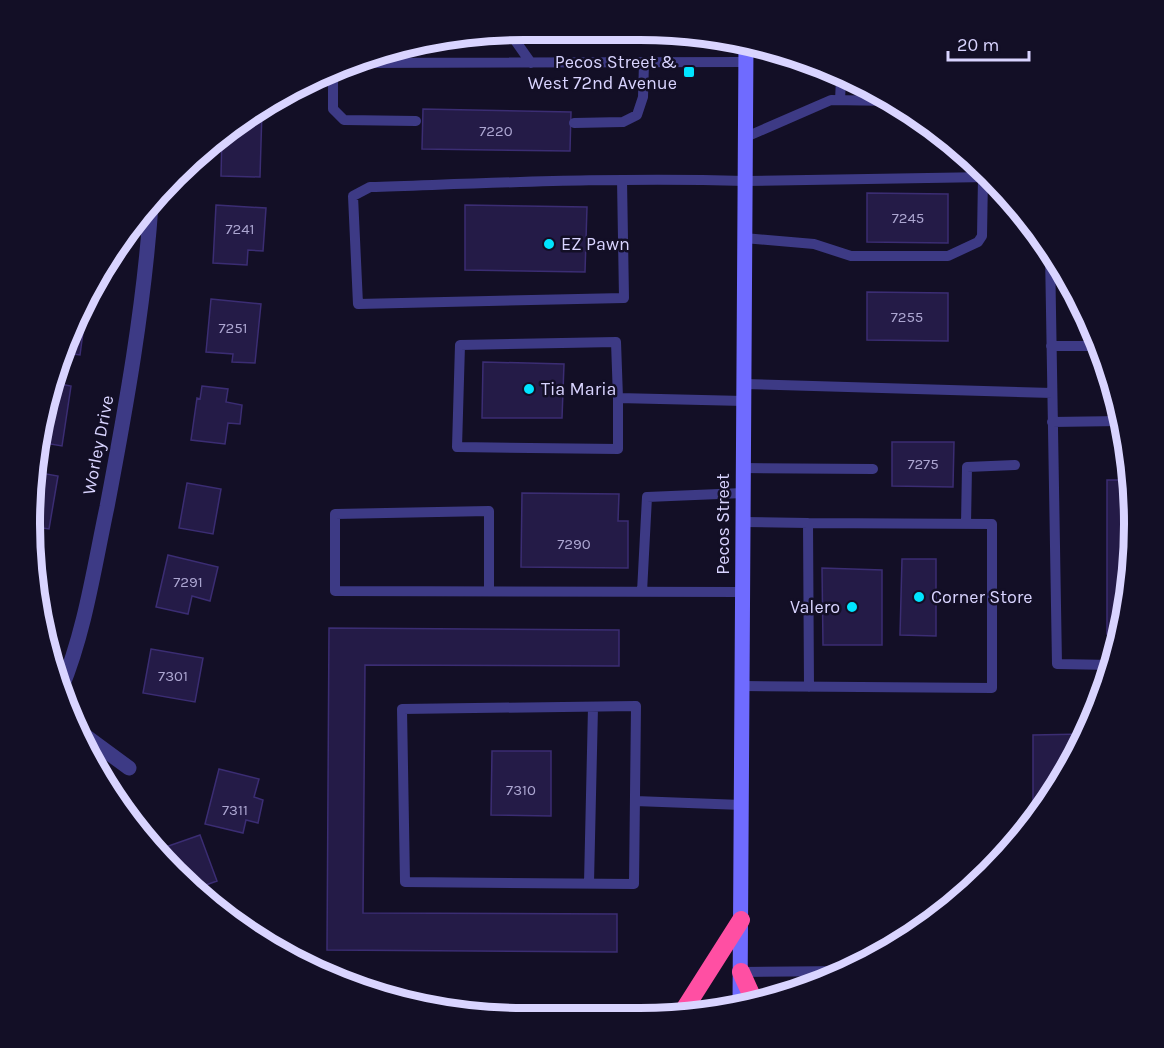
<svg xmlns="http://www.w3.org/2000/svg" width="1164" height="1048" font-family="Karla,sans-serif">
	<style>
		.building { fill: #241b47; stroke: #3b2d73; stroke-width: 1.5 }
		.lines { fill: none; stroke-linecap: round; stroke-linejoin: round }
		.service { stroke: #3d3a85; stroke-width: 10 }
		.minor { stroke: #3d3a85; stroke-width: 15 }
		.secondary { stroke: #6f6bff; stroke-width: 15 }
		.motorway { stroke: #ff4fa3; stroke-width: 18 }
		.poi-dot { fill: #00e5ff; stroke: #130f26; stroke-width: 2 }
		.labels { text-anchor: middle; stroke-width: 5; stroke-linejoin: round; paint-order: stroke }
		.number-label { font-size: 15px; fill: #aca6d1 }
		.poi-label { font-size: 18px; fill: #d9d4ff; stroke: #130f26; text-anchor: start }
		.street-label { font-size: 18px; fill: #d9d4ff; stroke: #130f26 }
		.rim { fill: none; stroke: #d9d4ff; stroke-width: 8 }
	</style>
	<rect width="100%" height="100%" fill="#130f26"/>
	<path class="building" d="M423,109L571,112L570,151L422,149Z
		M262,110L260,177L221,176L222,133Z
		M867,193L948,194V243L867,242Z
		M216,205L266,208L263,251L248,250L247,265L213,263Z
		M465,205L587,207L585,272L465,270Z
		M867,292L948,293V341L867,340Z
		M211,299L261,304L255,363L232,362L233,354L206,352Z
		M83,302H87L80,355L65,353Z
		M483,362L564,364L562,418H482Z
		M55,383L71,386L62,446L38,442L40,427Z
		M202,386L228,389L226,402L242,405L240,424L228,423L225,444L191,440L197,398L200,399Z
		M892,442H954L953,487L892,486Z
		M35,472L58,476L49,529L30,526Z
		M1107,480H1131L1133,492L1130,589L1119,634H1107Z
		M187,483L221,489L213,534L179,528Z
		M522,493L619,494L618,521H628V568L521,567Z
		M168,555L218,567L210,601L192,596L188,614L156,607Z
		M902,559H936V636L900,635Z
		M822,568L882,570V645H823Z
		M329,628L619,630V666L365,665L363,913L617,914V952L327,950Z
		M151,649L203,658L195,702L143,693Z
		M1084,734L1068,771L1033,819V735Z
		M492,751H551V816L491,815Z
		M219,769L259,779L254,797L263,800L258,823L246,820L243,833L205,824Z
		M200,835L217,881L195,889L154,851Z"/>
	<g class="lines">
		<path class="service" d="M505,32L512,36L531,63
			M746,48L814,69
			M358,63L746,62
			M333,72V109L344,120L416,121
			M840,100L841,79
			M574,123L623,122L637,115L643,97L644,63
			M746,137L831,100L893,101
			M622,180L624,298L358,304L353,196L370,187C495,183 620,177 745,181L988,177
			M744,238L814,244L851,256H948L978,242L982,236L983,177
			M1050,252L1057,664L1112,665
			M1051,346H1098
			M744,384L1052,393
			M618,398L616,342L460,345L457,447L618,449V398L744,401
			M1052,422L1121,421
			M743,468L873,469
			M743,522L808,523
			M966,524L967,467L1015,465
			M489,591V511L335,514V591L743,592
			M642,592L647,497L743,493
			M742,686L992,688V524L808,523L809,687
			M636,706L634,884L405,882L402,709Z
			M635,801L742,805
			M589,883L593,707
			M741,972L847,971"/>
		<path class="minor" d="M61,689C85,631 94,568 107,507C126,407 144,307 151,205
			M76,729L129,768"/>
		<path class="secondary" d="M740,1006L746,43"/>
		<path class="motorway" d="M741,972L755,1003
			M680,1016L741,920"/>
	</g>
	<g class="poi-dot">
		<rect x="683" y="66" width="12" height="12" rx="3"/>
		<circle cx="549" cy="244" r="6"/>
		<circle cx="529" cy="389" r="6"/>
		<circle cx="919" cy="597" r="6"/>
		<circle cx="852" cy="607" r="6"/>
	</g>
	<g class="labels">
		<g class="number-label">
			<text x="496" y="136">7220</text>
			<text x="908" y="223">7245</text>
			<text x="240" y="234">7241</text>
			<text x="907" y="322">7255</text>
			<text x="233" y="333">7251</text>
			<text x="923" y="469">7275</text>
			<text x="574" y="549">7290</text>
			<text x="188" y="587">7291</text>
			<text x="173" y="681">7301</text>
			<text x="521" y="795">7310</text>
			<text x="235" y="815">7311</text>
		</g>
		<g class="poi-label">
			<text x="677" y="68" text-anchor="end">Pecos Street &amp;<tspan x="677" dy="21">West 72nd Avenue</tspan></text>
			<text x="561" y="250">EZ Pawn</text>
			<text x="541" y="395">Tia Maria</text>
			<text x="931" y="603">Corner Store</text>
			<text x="840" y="613" text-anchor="end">Valero</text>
		</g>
		<g class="street-label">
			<text transform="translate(98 445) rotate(-79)" y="6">Worley Drive</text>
			<text transform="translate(723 524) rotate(-90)" y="6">Pecos Street</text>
		</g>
	</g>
	<path d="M0 0H1164V1048H0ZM524 40H640A484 484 0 0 1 1124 524V524A484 484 0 0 1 640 1008H524A484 484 0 0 1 40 524V524A484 484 0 0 1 524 40Z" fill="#130f26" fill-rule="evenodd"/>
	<path class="rim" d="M524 40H640A484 484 0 0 1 1124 524V524A484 484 0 0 1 640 1008H524A484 484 0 0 1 40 524V524A484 484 0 0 1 524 40Z"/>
	<path d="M948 51v9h81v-9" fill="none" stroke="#d9d4ff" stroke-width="3"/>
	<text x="957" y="51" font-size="18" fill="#d9d4ff" stroke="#130f26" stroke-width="4.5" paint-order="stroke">20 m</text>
</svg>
